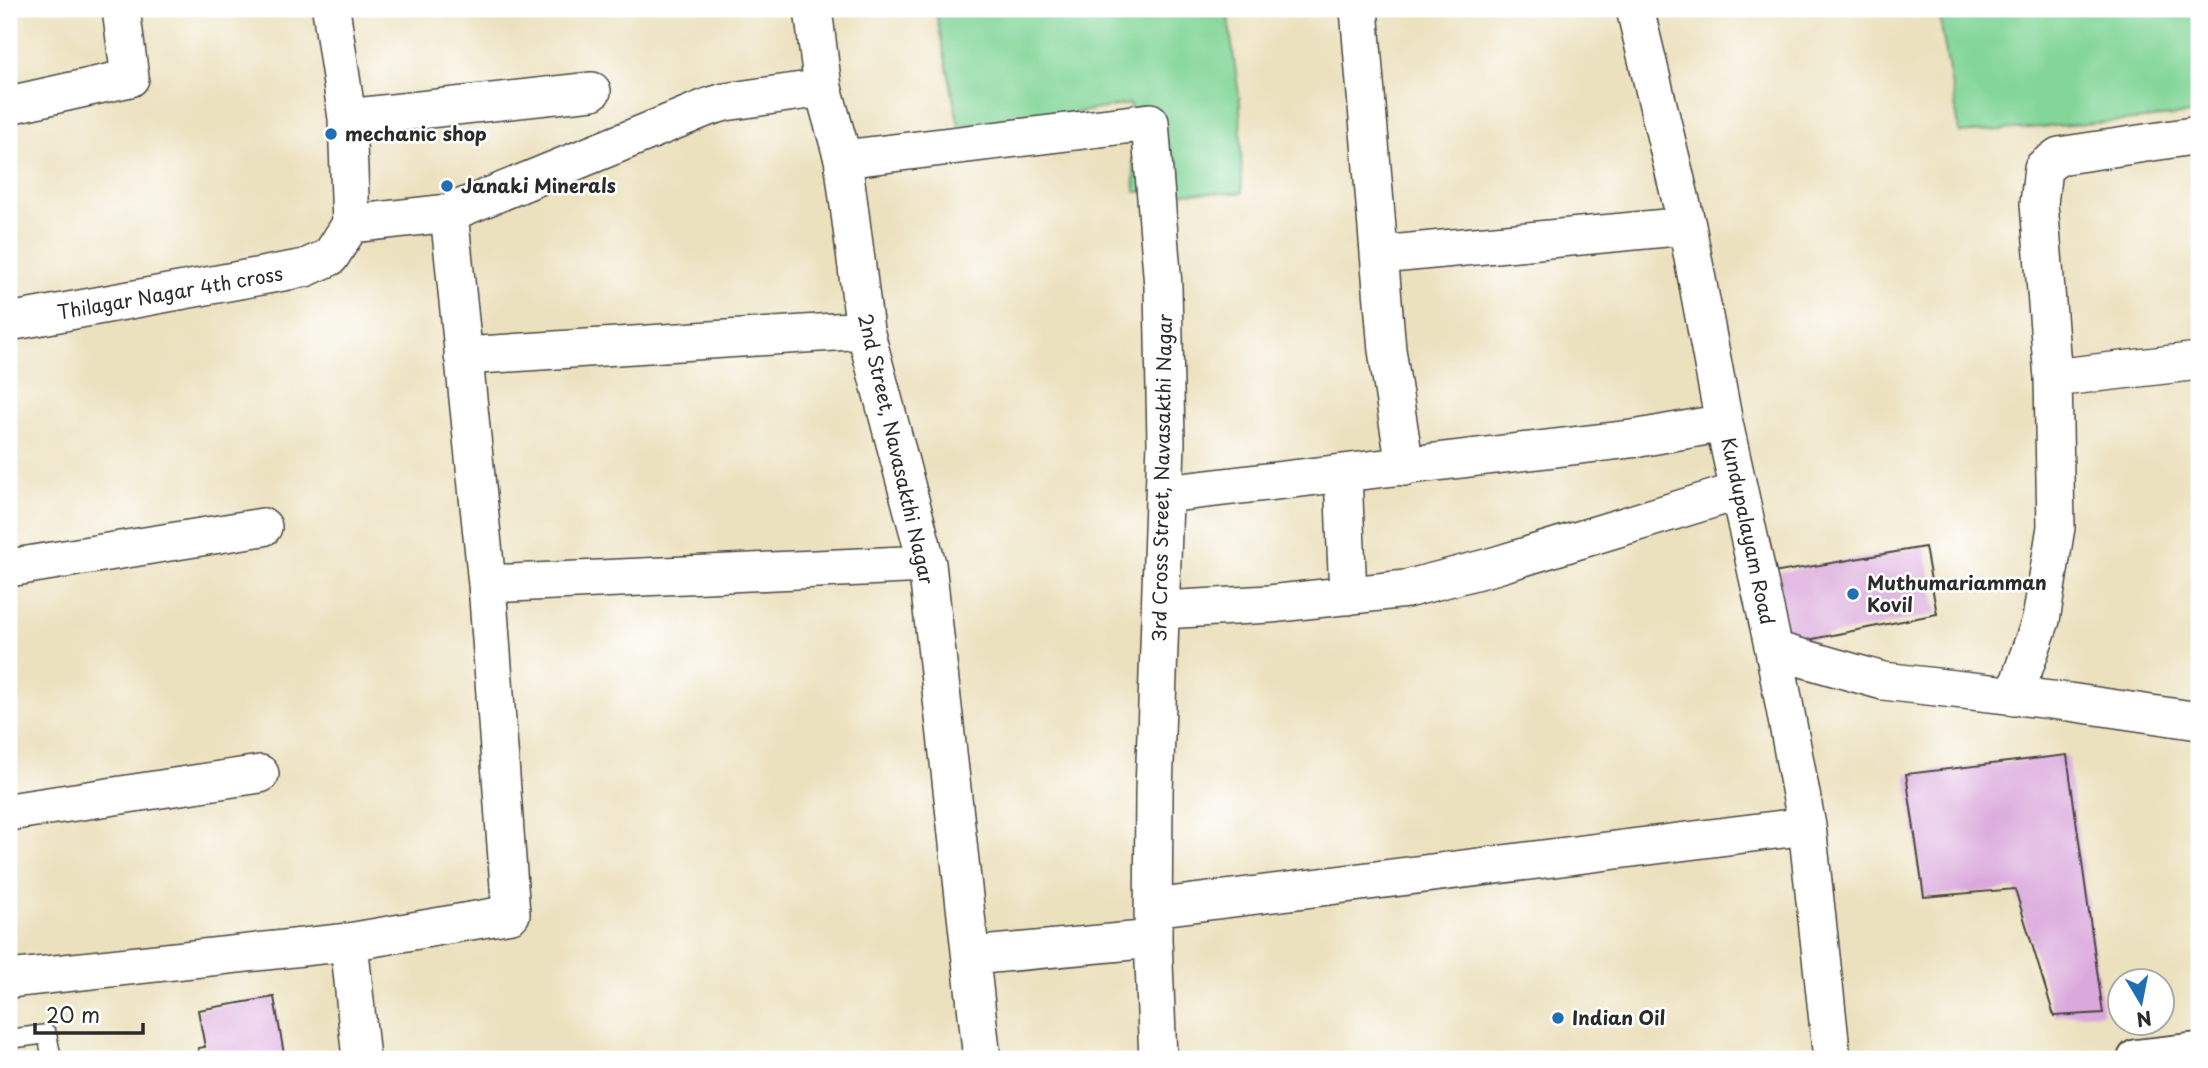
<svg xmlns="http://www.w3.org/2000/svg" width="2208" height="1068" font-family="'Playpen Sans',sans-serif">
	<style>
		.green { fill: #83d698; stroke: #578062; stroke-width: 2 }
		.building { fill: #daa8dc }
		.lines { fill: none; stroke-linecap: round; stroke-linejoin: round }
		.lane-casing { stroke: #484641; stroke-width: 21 }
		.street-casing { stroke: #484641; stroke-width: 40 }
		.primary-casing { stroke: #484641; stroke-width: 42 }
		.lane { stroke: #fff; stroke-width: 18 }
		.street { stroke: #fff; stroke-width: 37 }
		.primary { stroke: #fff; stroke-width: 38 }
		.poi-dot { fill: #1f6fb2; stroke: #fff; stroke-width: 2.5 }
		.labels { text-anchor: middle; stroke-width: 5; stroke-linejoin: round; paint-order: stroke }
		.poi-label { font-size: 19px; font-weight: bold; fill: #2b2b2b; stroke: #fff; text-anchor: start }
		.street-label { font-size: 19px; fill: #2b2b2b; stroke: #fff }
	</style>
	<rect width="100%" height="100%" fill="#fff"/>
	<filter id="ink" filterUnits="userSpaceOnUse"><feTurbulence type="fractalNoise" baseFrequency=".0143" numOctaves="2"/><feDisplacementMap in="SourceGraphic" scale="14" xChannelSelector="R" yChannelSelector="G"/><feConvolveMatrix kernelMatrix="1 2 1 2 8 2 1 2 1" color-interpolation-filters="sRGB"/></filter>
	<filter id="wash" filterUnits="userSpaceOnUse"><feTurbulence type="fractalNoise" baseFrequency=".00686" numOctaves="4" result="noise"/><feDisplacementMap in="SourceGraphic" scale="28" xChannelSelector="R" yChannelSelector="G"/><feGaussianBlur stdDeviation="1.57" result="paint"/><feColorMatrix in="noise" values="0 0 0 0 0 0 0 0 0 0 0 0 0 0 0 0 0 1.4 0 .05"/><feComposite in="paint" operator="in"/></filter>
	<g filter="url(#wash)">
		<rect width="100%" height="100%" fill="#ece1be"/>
		<path class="green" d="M935,9H1227L1240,102L1242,193L1135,192L1130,104L994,126L959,125Z
			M1938,9H2199V113L2125,121L1960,133Z"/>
		<g id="blocks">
			<path class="building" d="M1925,547L1937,614L1783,645L1767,574Z
				M2067,755L2103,1013L2054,1016L2015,889L1924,897L1906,774Z
				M274,997L284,1054H291V1059H200L198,1048L205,1047L198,1010Z"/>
		</g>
	</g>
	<g filter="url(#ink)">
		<use href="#blocks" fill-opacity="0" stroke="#484641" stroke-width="2"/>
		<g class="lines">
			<g class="lane-casing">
				<path id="lane" d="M9,1039L47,1034L52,1059"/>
			</g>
			<g class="street-casing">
				<path id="street" d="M813,9L823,88L843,159L865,330L927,564L982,1059
					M1359,9L1387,350L1405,467
					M1635,9L1687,226L1724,423L1774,650L1807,826L1832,1059
					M9,105L130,78L121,9
					M347,118L592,91
					M843,159L1150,122L1163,286L1166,443L1154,792L1153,939L1158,1059
					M351,224L449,213L708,107L725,102L823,88
					M1380,255L1687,226
					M9,322L305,268L330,257L351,224L347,118L331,9
					M463,356L865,330
					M2053,378L2199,361
					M1343,474L1348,596
					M1165,494L1639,438L1724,423
					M9,568L263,527
					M487,584L927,564
					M1162,610L1270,604L1406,589L1494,566L1739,491
					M1774,650L1883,681L2069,702L2199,721
					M2014,697L2041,620L2056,527L2053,378L2039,204L2043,168L2059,156L2199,135
					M9,812L260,774
					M1153,908L1807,826
					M349,942L361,1059
					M971,956L1153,939
					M9,979L349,942L511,914L487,584L449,213"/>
			</g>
			<g class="primary-casing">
				<path id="primary" d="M2137,1059L2199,1052"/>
			</g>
			<use href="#lane" class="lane"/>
			<use href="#street" class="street"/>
			<use href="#primary" class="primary"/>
		</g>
	</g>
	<g class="poi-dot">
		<circle cx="331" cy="134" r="7"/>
		<circle cx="447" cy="186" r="7"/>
		<circle cx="1853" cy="594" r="7"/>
		<circle cx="1558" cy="1018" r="7"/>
	</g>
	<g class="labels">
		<g class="poi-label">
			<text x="345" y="141">mechanic shop</text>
			<text x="461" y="193">Janaki Minerals</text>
			<text x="1867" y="590">Muthumariamman<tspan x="1867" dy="22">Kovil</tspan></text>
			<text x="1572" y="1025">Indian Oil</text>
		</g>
		<g class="street-label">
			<text transform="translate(170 293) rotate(-10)" y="7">Thilagar Nagar 4th cross</text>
			<text transform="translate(896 449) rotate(77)" y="7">2nd Street, Navasakthi Nagar</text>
			<text transform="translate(1162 478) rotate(-89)" y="7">3rd Cross Street, Navasakthi Nagar</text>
			<text transform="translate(1748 531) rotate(78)" y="7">Kundupalayam Road</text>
		</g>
	</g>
	<rect width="2208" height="1068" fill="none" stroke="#fff" stroke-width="35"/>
	<g transform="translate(2141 1002) rotate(170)"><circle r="33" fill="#ffffff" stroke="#aaaaaa" stroke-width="2"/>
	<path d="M0-5L12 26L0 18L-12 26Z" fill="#1f6fb2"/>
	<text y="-10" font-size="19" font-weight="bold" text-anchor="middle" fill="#2b2b2b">N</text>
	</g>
	<path d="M35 1023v10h108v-10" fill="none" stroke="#2b2b2b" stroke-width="3.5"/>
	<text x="46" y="1023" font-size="21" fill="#2b2b2b" stroke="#ffffff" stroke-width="5" paint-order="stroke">20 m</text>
</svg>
